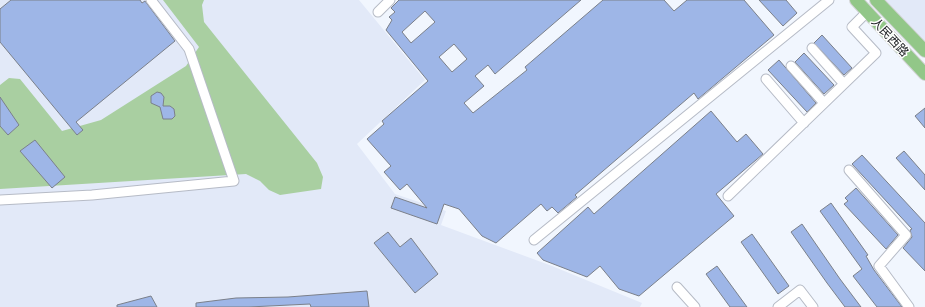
<svg xmlns="http://www.w3.org/2000/svg" width="925" height="307" font-family="'PT Sans Narrow','Noto Sans SC',sans-serif">
	<style>
		.built { fill: #e2e9f8 }
		.forest { fill: #a9cfa1 }
		.building { fill: #9eb6e7; stroke: #7b808a; fill-rule: evenodd }
		.lines { fill: none; stroke-linecap: round; stroke-linejoin: round }
		.minor-casing { stroke: #b6bbc6; stroke-width: 11 }
		.major-casing { stroke: #d2d3d4; stroke-width: 14 }
		.minor { stroke: #fff; stroke-width: 9 }
		.major { stroke: #92c788; stroke-width: 12 }
		.labels { text-anchor: middle; stroke-width: 3; stroke-linejoin: round; paint-order: stroke }
		.street-label { font-size: 12px; fill: #202326; stroke: #fff }
	</style>
	<rect width="100%" height="100%" fill="#f1f6fe"/>
	<path class="built" d="M0,0H359L425,80L357,144L395,194L446,211L441,225L552,266L642,303L640,307H0Z
		M876,0H925V51Z"/>
	<path class="forest" d="M163,0H204L202,5L204,22L317,163L323,177L321,189L280,195L269,190L260,181L246,174L0,189V85L9,78L20,79L62,131L101,120L186,66L199,47Z"/>
	<path class="building" d="M11,0H140L142,3L145,1L175,41L76,122L83,130L77,135L0,42V9Z
		M399,0H581L495,74L488,65L475,76L484,86L464,103L473,113L527,70L525,67L603,0H664L674,11L687,0H744L774,35L698,99L694,93L575,195L577,197L558,213L552,207L547,211L541,204L496,243L482,236L459,209L444,204L437,224L391,208L395,197L427,208L407,184L400,190L384,172L391,166L367,139L384,124L382,121L428,81L386,30L392,20L389,17L395,12L391,8ZM425,11L435,22L411,43L402,32ZM454,44L467,59L452,72L439,57Z
		M759,0H786L797,13L783,26Z
		M822,35L852,68L844,75L814,43Z
		M804,53L834,85L824,94L795,62Z
		M779,60L816,103L807,112L768,70Z
		M157,92L161,93L164,97L163,106H170L174,109L175,116L172,119H163L160,107L151,103V96Z
		M0,97L19,125L8,135L0,126Z
		M925,108V128L915,116Z
		M711,111L737,142L746,134L763,154L716,194L734,216L639,296L619,289L600,266L587,277L543,260L537,253L588,207L594,214Z
		M35,140L65,177L52,188L20,151Z
		M904,151L925,175V190L896,158Z
		M862,155L925,223V271L903,248L912,237L910,230L912,229L852,164Z
		M856,188L898,235L886,249L844,204L848,201L845,198Z
		M831,203L868,255L866,256L874,270L902,307H877L853,276L862,269L820,211Z
		M802,224L840,279L861,307H845L827,283L791,232Z
		M388,232L400,247L411,238L438,274L415,293L374,243Z
		M752,234L789,286L778,294L741,242Z
		M717,266L747,307H730L706,274Z
		M367,291L369,307H311L310,304L249,307H196V303L236,298L288,297Z
		M151,296L157,307H117V305Z"/>
	<g class="lines">
		<g class="minor-casing">
			<path id="minor" d="M378,12L390,0
				M812,48L844,84
				M791,66L824,103
				M766,79L804,123
				M849,170L906,235L879,266L909,307
				M728,196L876,53L852,27L867,12
				M0,200L92,195L234,181L189,49L151,0
				M534,240L829,0
				M677,287L695,307
				M778,307L800,290L813,307"/>
		</g>
		<g class="major-casing">
			<path id="major" d="M856,0L925,74
				M876,0L925,51"/>
		</g>
		<use href="#minor" class="minor"/>
		<use href="#major" class="major"/>
	</g>
	<g class="labels">
		<g class="street-label">
			<text transform="translate(890 37) rotate(47)" y="4">人民西路</text>
		</g>
	</g>
</svg>
